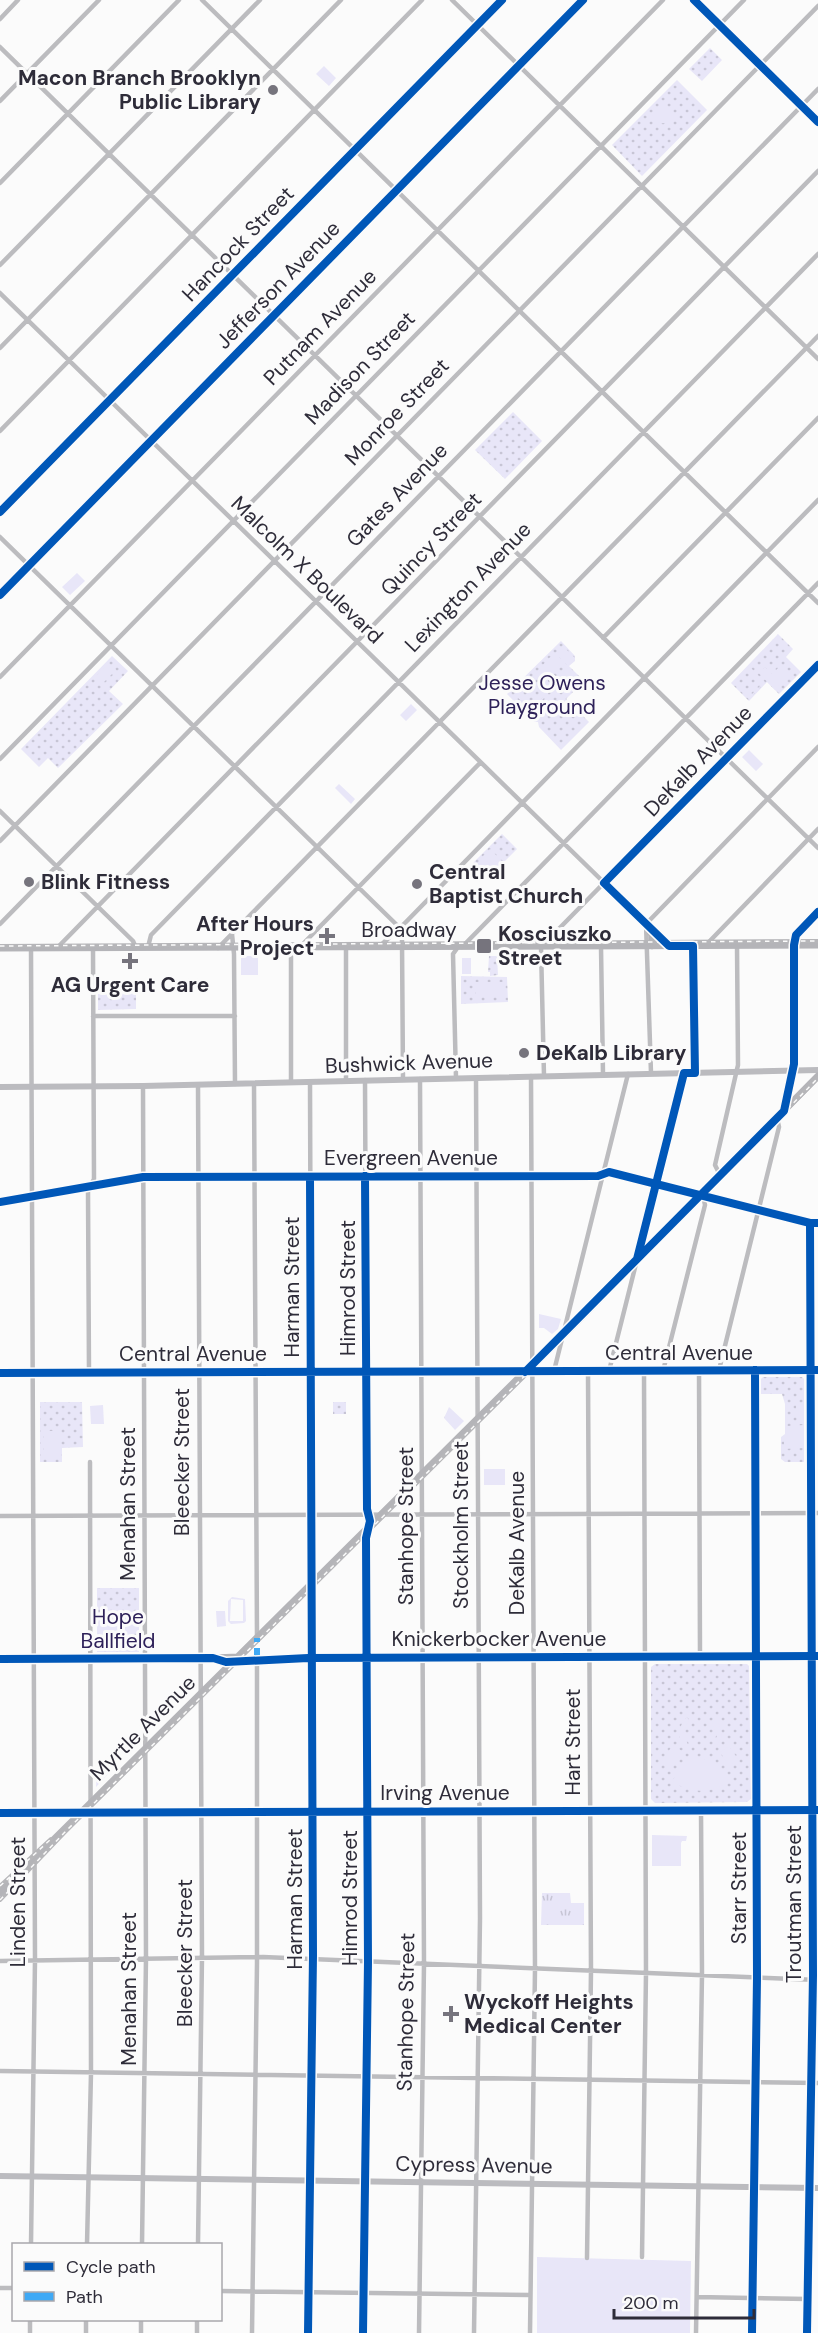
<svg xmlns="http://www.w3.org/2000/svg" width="818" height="2333" font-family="'DM Sans',sans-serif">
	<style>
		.grass { fill: url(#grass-tufts) }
		.park { fill: url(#park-dots) }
		.garden { fill: #e8e6f8; fill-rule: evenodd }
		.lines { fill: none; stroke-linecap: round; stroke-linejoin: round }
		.minor { stroke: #bcbcbf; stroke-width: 4.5 }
		.secondary { stroke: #bbbbbf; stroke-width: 6 }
		.primary { stroke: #b4b4b8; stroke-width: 7 }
		.rail-casing { stroke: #b6b6b9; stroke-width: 4 }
		.rail { stroke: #fbfbfb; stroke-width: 1.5; stroke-dasharray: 4.5; stroke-linecap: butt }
		.quiet { stroke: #3fa9f5; stroke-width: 6; stroke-dasharray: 12 6; stroke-linecap: butt }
		.cycleway-casing { stroke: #fbfbfb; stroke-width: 11 }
		.cycleway { stroke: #0057b8; stroke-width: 8 }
		.poi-dot { fill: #76747d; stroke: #fbfbfb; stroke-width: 2 }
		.labels { text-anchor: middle; stroke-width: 6; stroke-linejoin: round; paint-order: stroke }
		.poi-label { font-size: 21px; font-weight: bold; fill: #2e2c39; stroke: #fbfbfb; text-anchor: start }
		.street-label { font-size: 21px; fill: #2e2c39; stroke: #fbfbfb }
		.park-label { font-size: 21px; fill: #2e2159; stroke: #fbfbfb }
	</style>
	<defs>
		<pattern id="grass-tufts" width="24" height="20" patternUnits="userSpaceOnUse" patternTransform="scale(1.5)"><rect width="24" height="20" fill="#e8e6f8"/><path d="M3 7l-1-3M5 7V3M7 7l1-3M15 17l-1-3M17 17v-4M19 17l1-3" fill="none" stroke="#c7c5d5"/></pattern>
		<pattern id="park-dots" width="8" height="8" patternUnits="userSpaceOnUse" patternTransform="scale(1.5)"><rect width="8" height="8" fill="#e8e6f8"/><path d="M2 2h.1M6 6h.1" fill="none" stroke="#c7c5d5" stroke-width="1.8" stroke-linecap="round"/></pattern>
	</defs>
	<rect width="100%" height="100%" fill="#fbfbfb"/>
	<path class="grass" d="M449,1407L464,1421L455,1430L444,1418Z
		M484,1469H505V1485H484Z
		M542,1893H570L571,1903H584V1925H541Z"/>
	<path class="park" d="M710,48L722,60L702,81L689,69Z
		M677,80L707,110L642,176L612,145Z
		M513,412L542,441L505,479L475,450Z
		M778,634L793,649L786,657L801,672L779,694L767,682L749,701L731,683Z
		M561,641L575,656V661L569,666L584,681L566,699L589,722L561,750L539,727L538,722H534L507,694Z
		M112,656L128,671L109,691L123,704L58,768L48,758L39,767L21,749Z
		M502,834L517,849L488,878L473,863Z
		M489,956H497L498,975L490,976V972H488Z
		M461,976L507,977L508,1002L461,1004Z
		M119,988H136V1009L98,1010V994H119Z
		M763,1377H802L804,1379V1462H785L781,1459V1437L785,1434V1404L782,1394H761V1379Z
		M40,1402H82L83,1447L62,1448V1462H40Z
		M333,1402H346V1414H333Z
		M97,1588H139V1652H97Z
		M655,1664H747L749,1666L751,1799L747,1802L655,1803L651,1799V1667Z"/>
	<path class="garden" d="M324,66L336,78L329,86L316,74Z
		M663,103L674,114L669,122C660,125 655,122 652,114Z
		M77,573L85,581L70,595L62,587Z
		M564,647L575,658L568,666L557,655Z
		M553,654L561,661L549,673L542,666Z
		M108,663L116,670L103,683L96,676Z
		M750,667L765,682L749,699L733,683ZM749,669L763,683L749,697L735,683Z
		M765,667L772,674L779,667L788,676L775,690L759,673Z
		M568,668L575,675L563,688L556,681Z
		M536,673C542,674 551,682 552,689L536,707L531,709L518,698L516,692ZM537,675L550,689L535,706L531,707L520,697L518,693L533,676Z
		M411,704L417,710L406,721L400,715Z
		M749,750L763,764L756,771L742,757Z
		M339,784L355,799L351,804L335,788Z
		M490,849L502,861L495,869L482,857Z
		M241,956H258V975H241Z
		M462,958H471V974H462Z
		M476,982H503V997H476Z
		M539,1314L561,1319L558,1329L552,1334L544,1328H539Z
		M103,1405L104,1424H91L90,1406Z
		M796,1405H804V1424H797Z
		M804,1425L803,1448L784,1449V1436L788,1435V1426Z
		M44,1431H59V1457H44Z
		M232,1597L245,1599L246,1621L244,1623L231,1624L228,1621V1601ZM231,1599L243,1600V1621H230Z
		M102,1610L136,1612C137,1641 128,1648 99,1649L98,1614Z
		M216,1611H225L226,1626L217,1627Z
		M687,1717L689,1720L683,1733L689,1747L686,1750C677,1740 677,1727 687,1717Z
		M714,1718L719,1724L722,1737L714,1750L712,1746L717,1736L712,1721Z
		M673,1745L683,1752L672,1767L662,1760Z
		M729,1746L738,1759L729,1766L720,1752Z
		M712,1757L729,1781C711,1794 690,1794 672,1781L680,1770L692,1758L702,1760Z
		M104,1768L109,1773L96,1787L97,1769Z
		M652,1835L687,1836L686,1841H682L681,1843V1866H652Z
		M537,2257L691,2261L690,2333H537Z"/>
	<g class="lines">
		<path class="minor" d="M202,0L818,603
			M452,0L818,359
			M694,0L818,122
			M0,19L18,0
			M0,47L818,848
			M0,101L99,0
			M0,183L179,0
			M0,265L260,0
			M0,293L669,946
			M0,348L341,0
			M0,431L422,0
			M0,512L502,0
			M0,537L400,928
			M0,595L583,0
			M603,638L818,418
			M0,677L663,0
			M0,759L744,0
			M0,811L133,941L136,948
			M0,841L818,6
			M0,924L818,89
			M400,928L402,940L403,1079
			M232,934L234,954L235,1084
			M380,946L404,924L818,500
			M693,946L695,1073
			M705,946L818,829
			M58,947L818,171
			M148,947L151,935L818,254
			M346,947V1081
			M462,947L818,583
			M601,947L603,1074
			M31,948L35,1960L31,2244
			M218,948L818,336
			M291,948V1082
			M299,948L480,763
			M93,1016H235
			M651,1073L646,924L818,747
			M544,1076L541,947L818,665
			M456,1078L453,954L458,947
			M254,1084L257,1638
			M784,1108L794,1064V945L796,935L818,912
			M720,1175L715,1165L738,1065L737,945
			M0,1202L143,1177L598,1176L609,1172L810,1223H818
			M719,1370L779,1127L777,1118
			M554,1371L628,1074
			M609,1371L684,1073
			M663,1371L705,1205L704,1200L700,1196
			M699,1371L700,1657
			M533,1372L818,1370
			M0,1373L524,1372
			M89,1373L88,1191L94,1179L93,948
			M0,1516L818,1513
			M0,1659L213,1658L226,1662L308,1658L818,1656
			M0,1813L818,1810
			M0,1961L263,1957L818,1980
			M0,2071L818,2083
			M87,2244L91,2073L90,1462
			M142,2244L146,1958L143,1086
			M198,2244L202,1957L198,1085
			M642,2257L646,1973L644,1371
			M587,2258L591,1971L588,1371
			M0,2288H14
			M220,2291L530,2295
			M697,2297L808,2299
			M30,2333V2320
			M86,2333V2320
			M141,2333V2320
			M197,2333V2320
			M252,2333L257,1963V1660
			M308,2333L313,1955L310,1082
			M363,2333L368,1962L366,1538L370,1521L367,1509L365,1080
			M419,2333L424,1964L420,1079
			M474,2333L480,1918L476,1078
			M530,2333L535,1969L531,1076
			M696,2333L702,1975L701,1810
			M752,2333L757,1978L755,1370
			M807,2333L813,1975L810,1223"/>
		<path class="secondary" d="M0,1087L143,1086L818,1070
			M0,2176L818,2188"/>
		<path class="primary" d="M646,924L652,935V946
			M0,948L818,945
			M213,1658L238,1657
			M0,1893L585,1312L818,1076"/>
		<g class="rail-casing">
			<path id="rail" d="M0,946L818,941
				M0,1886L51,1839
				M0,1900L64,1833L580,1321L818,1078"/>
		</g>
		<use href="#rail" class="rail"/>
		<path class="quiet" d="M257,1660V1638"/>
		<g class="cycleway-casing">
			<path id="cycleway" d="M694,0L818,122
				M0,512L502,0
				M0,595L583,0
				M0,1202L143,1177L598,1176L609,1172L810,1223H818
				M637,1259L684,1073H695L693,946H669L604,883L818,665
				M525,1372L784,1111L794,1064V945L796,935L818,912
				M0,1373L818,1370
				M0,1659L213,1658L226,1662L308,1658L818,1656
				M0,1813L818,1810
				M308,2333L313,1955L310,1177
				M363,2333L368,1962L366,1538L370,1521L367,1509L365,1176
				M752,2333L757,1978L755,1370
				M807,2333L813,1975L810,1223"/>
		</g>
		<use href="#cycleway" class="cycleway"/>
	</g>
	<g class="poi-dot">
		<circle cx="273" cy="90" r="6"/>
		<circle cx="29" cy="882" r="6"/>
		<circle cx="417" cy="884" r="6"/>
		<path d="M324 927h6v6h6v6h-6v6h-6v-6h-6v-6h6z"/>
		<rect x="476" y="938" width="16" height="16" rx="3"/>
		<path d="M127 952h6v6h6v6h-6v6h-6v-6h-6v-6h6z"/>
		<circle cx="524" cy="1053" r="6"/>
		<path d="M448 2005h6v6h6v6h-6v6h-6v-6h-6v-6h6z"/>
	</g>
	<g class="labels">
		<g class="poi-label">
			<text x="261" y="85" text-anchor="end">Macon Branch Brooklyn<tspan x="261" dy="24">Public Library</tspan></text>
			<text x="429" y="879">Central<tspan x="429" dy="24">Baptist Church</tspan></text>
			<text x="41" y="889">Blink Fitness</text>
			<text x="314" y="931" text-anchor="end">After Hours<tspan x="314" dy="24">Project</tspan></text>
			<text x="498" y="941">Kosciuszko<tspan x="498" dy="24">Street</tspan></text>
			<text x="130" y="992" text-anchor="middle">AG Urgent Care</text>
			<text x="536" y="1060">DeKalb Library</text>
			<text x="464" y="2009">Wyckoff Heights<tspan x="464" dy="24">Medical Center</tspan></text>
		</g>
		<g class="street-label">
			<text transform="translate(238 244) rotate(-46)" y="7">Hancock Street</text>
			<text transform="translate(278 285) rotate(-46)" y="7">Jefferson Avenue</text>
			<text transform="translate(320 327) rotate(-46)" y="7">Putnam Avenue</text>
			<text transform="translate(360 368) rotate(-46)" y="7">Madison Street</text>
			<text transform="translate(397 412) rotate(-46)" y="7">Monroe Street</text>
			<text transform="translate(397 495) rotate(-46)" y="7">Gates Avenue</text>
			<text transform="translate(431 544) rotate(-46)" y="7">Quincy Street</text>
			<text transform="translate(307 570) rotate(44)" y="7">Malcolm X Boulevard</text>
			<text transform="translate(468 587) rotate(-46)" y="7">Lexington Avenue</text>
			<text transform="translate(698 761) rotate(-46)" y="7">DeKalb Avenue</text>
			<text x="409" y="937">Broadway</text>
			<text transform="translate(409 1063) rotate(-2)" y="7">Bushwick Avenue</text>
			<text x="411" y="1165">Evergreen Avenue</text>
			<text transform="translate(292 1287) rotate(-90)" y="7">Harman Street</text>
			<text transform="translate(348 1288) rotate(-90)" y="7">Himrod Street</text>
			<text x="679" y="1360">Central Avenue</text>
			<text x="193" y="1361">Central Avenue</text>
			<text transform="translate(182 1462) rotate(-90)" y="7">Bleecker Street</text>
			<text transform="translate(128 1504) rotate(-90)" y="7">Menahan Street</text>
			<text transform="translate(461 1525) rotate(-90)" y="7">Stockholm Street</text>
			<text transform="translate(406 1526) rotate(-90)" y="7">Stanhope Street</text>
			<text transform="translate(517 1543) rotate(-90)" y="7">DeKalb Avenue</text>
			<text x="499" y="1646">Knickerbocker Avenue</text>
			<text transform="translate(143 1728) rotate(-45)" y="7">Myrtle Avenue</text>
			<text transform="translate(573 1742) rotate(-90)" y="7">Hart Street</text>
			<text x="445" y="1800">Irving Avenue</text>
			<text transform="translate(739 1888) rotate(-90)" y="7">Starr Street</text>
			<text transform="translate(350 1898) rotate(-90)" y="7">Himrod Street</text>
			<text transform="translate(295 1899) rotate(-90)" y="7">Harman Street</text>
			<text transform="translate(18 1902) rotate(-90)" y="7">Linden Street</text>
			<text transform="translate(794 1904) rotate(-90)" y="7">Troutman Street</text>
			<text transform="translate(185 1953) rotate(-90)" y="7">Bleecker Street</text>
			<text transform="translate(129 1989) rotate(-90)" y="7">Menahan Street</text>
			<text transform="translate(406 2012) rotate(-89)" y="7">Stanhope Street</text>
			<text transform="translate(474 2165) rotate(1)" y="7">Cypress Avenue</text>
		</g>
		<g class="park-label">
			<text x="542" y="690">Jesse Owens<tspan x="542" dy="24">Playground</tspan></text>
			<text x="118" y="1624">Hope<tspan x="118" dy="24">Ballfield</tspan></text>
		</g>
	</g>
	<rect x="12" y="2243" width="210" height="78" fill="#fbfbfb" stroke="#a9a8ad" stroke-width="1.5"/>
	<rect x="24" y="2262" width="30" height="9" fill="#0057b8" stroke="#a9a8ad" stroke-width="1.5"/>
	<text x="66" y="2273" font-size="18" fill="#2e2c39">Cycle path</text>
	<rect x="24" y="2292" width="30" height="9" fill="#3fa9f5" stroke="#a9a8ad" stroke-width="1.5"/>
	<text x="66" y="2303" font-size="18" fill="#2e2c39">Path</text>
	<path d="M614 2309v9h140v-9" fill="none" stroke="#2e2c39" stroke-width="3"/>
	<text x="623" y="2309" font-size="18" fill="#2e2c39" stroke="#fbfbfb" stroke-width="4.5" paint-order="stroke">200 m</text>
</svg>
